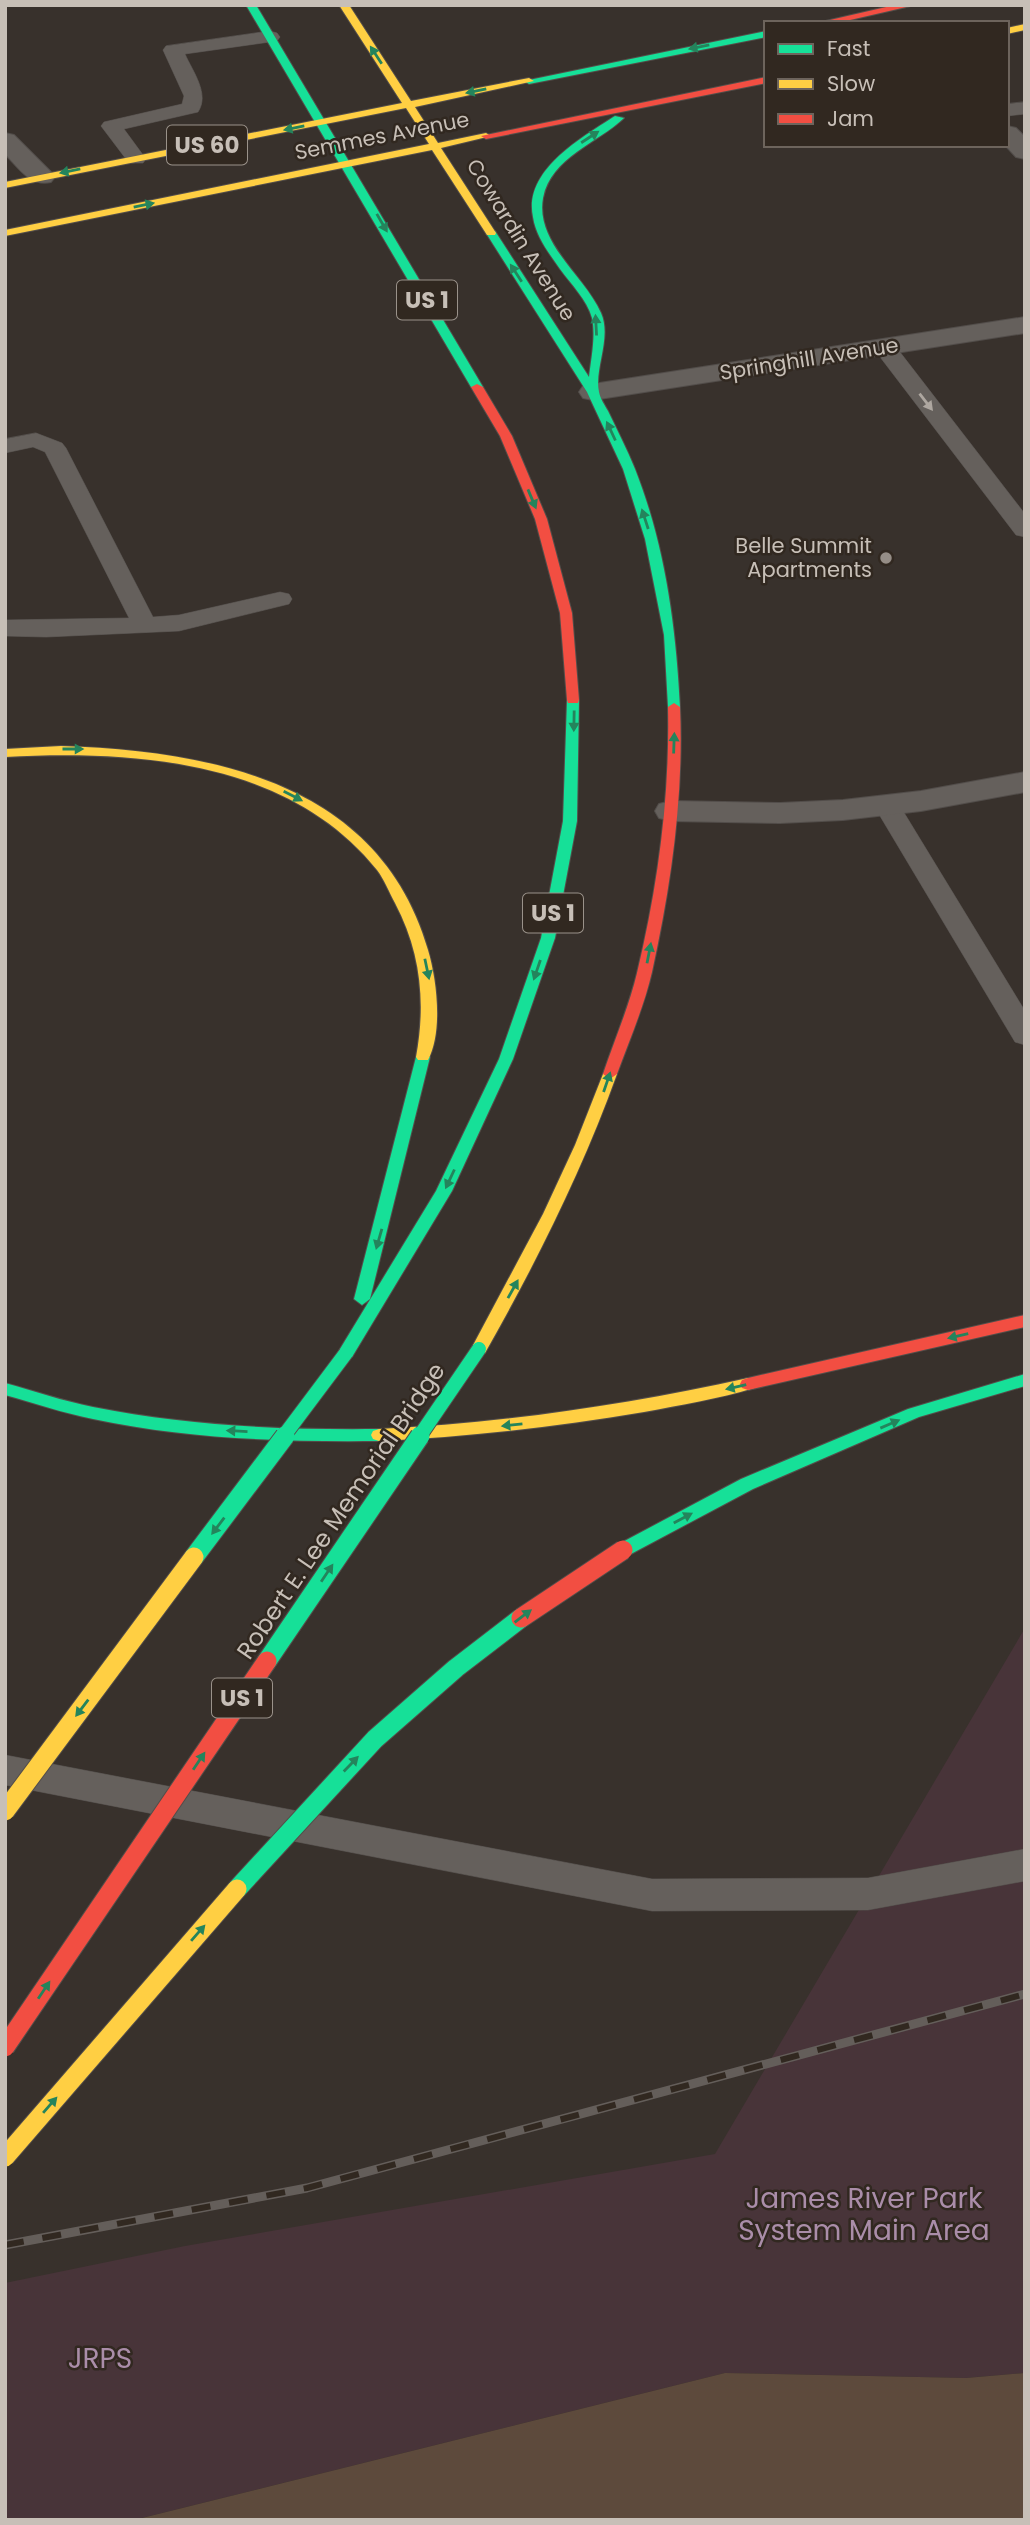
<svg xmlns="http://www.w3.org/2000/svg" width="1030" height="2525" font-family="Poppins,sans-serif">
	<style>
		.green { fill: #483439 }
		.water { fill: #5d4a3c }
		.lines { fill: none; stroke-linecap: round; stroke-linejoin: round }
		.lane-casing { stroke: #524d4a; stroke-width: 1 }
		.street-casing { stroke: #524d4a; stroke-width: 2 }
		.fast-casing { stroke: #544e4a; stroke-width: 2 }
		.slow-casing { stroke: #544e4a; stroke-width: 2 }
		.jam-casing { stroke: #544e4a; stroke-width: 2 }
		.lane { fill: #65605c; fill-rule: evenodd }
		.street { fill: #65605c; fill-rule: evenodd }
		.fast { fill: #16e098; fill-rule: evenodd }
		.slow { fill: #ffcf43; fill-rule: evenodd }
		.jam { fill: #f24e42; fill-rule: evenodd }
		.rail-casing { stroke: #645e5a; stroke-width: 9 }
		.rail { stroke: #312820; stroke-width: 6; stroke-dasharray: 19; stroke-linecap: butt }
		.fast-bridge-far1-casing { stroke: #544e4a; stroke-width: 16; stroke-linecap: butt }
		.fast-bridge-casing { stroke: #544e4a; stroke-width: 21; stroke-linecap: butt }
		.slow-bridge-casing { stroke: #544e4a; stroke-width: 21; stroke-linecap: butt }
		.jam-bridge-casing { stroke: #544e4a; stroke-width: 21; stroke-linecap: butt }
		.fast-bridge-far1 { stroke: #16e098; stroke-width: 14 }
		.fast-bridge { stroke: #16e098; stroke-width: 19 }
		.slow-bridge { stroke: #ffcf43; stroke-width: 19 }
		.jam-bridge { stroke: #f24e42; stroke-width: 19 }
		.oneway { fill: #24845c }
		.oneway2 { fill: #aea7a0 }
		.poi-dot { fill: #958d86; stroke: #312820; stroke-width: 2.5 }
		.labels { text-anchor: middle; stroke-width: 5; stroke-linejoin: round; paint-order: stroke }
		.far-street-label { font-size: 21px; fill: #c7bfb7; stroke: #312820 }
		.far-poi-label { font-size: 21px; fill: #c7bfb7; stroke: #312820; text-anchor: end }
		.shield { fill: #312820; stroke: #9a928a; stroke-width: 2 }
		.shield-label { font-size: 23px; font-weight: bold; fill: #c7bfb7 }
		.street-label { font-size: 24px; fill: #c7bfb7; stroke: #312820 }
		.near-park-label { font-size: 28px; fill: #aa8da9; stroke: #312820 }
	</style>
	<rect width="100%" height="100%" fill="#38312c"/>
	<path class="green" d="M1025,1628V2373L966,2378L725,2373L134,2520H5V2283L185,2246L715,2154Z"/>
	<path class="water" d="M725,2373L966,2378L1025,2373V2520H134Z"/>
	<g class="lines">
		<g class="lane-casing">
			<path id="lane" d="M270,31L277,33L280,37L277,41L185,54C193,72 210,94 198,112L124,129L146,159L143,163H129L101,126L104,122L182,104L184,96L163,50L166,46Z
				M1025,102V114L1007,116V104Z
				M885,341L893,343L1025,514V537L1016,535L877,353L874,348L877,343Z
				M36,433L62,443L66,448L153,617L179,615L280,592L289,594L292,599L289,604L179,631L46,637L5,636V620L129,618L45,452L33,447L5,453V439Z
				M887,798L897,800L900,806L1025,1011V1045L1015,1042L874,806L877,800Z
				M5,1755L652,1879L868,1878L1025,1849V1881L868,1910L652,1911L5,1785Z"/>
		</g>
		<g class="street-casing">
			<path id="street" d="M1007,126L1016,128L1025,137V159L1016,157L1005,145H1007Z
				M5,133L14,135L51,172L55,177L51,182C30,187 19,168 5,154Z
				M1025,317V333L593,400L583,398L579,392L583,386L593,384Z
				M1025,772V792L921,811L843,820L780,823L671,821L659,818L655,811L659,804L671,801L780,803L843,800L921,791Z"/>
		</g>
		<g class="fast-casing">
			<path id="fast" d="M246,5H256L483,387L481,389L471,387Z
				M766,31V37L529,84L524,81Z
				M615,116L624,118C598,143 551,157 543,198C535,243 585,276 601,313C612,338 594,368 599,392C600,398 605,406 608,411C617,430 627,449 635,469C665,545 676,626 680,707L674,711L668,707L664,635L645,539L623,469L587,392L486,233L495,231L589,377C591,359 596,336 592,318C587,300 571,284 560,269C549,253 536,237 533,217C523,170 583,137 615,116Z
				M573,696L579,700L577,821L555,938L513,1059L452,1191L352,1357H340L338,1353L340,1349L436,1191L499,1059L541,938L563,821L567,700Z
				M423,1052L430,1057L370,1299L362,1305L354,1299L416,1057Z
				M1025,1374V1386L919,1417L753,1489L629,1555H617L614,1550L617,1545L741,1479L908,1409Z
				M5,1383C34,1391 63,1401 93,1407C187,1426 283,1430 379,1429L385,1431L387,1435L385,1439L379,1441C283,1442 187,1439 93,1419C63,1413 34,1403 5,1395Z"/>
		</g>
		<g class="slow-casing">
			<path id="slow" d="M339,5H349L411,101L529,78L534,81L415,107L438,143L486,133L491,136L441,148L496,233L495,235H487L432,150L5,236V230L429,144L406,108L5,188V182L402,103Z
				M1025,24V30L1007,34V28Z
				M61,746C213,751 380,783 428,950C437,980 443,1032 428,1060H418L416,1057C426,1003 421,952 395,903C389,892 384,879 377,870C289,760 135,750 5,757V749Z
				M610,1069L617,1074C582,1171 536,1263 485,1353H473L471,1349L543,1214L575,1145L603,1074Z
				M748,1378L754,1380L756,1384L754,1388C718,1399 681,1405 644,1412C556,1427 468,1437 379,1441L373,1439L371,1435L373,1431L379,1429C504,1423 626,1405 748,1378Z"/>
		</g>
		<g class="jam-casing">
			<path id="jam" d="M895,5H915L837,23H817Z
				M766,77V83L486,139L481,136Z
				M477,384L483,387L512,436L547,519L572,613L579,700L578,703H568L567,700L560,613L535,519L500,436L471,387Z
				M674,703L680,707C684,796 671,886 652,972C644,1007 629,1041 617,1074L610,1079L603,1074C614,1041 629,1007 637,973C658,886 670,796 668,707Z
				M1025,1315V1327L748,1390L742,1388L740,1384L742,1380L748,1378Z"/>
		</g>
		<use href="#lane" class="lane"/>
		<use href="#street" class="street"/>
		<use href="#fast" class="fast"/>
		<use href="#slow" class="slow"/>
		<use href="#jam" class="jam"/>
		<g class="rail-casing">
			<path id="rail" d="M5,2245L307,2188L1025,1994"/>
		</g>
		<use href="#rail" class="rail"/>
		<g class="fast-bridge-far1-casing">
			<path id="fast-bridge-far1" d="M283,1437L346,1353
				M419,1437L479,1349"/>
		</g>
		<g class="fast-bridge-casing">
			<path id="fast-bridge" d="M194,1557L285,1436
				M267,1661L420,1436
				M237,1889L375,1739L456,1668L521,1618"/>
		</g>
		<g class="slow-bridge-casing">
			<path id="slow-bridge" d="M5,1811L194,1557
				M5,2157L237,1889"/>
		</g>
		<g class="jam-bridge-casing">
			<path id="jam-bridge" d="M521,1618L623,1550
				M5,2047L267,1661"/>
		</g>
		<use href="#fast-bridge-far1" class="fast-bridge-far1"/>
		<use href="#fast-bridge" class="fast-bridge"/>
		<use href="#slow-bridge" class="slow-bridge"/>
		<use href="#jam-bridge" class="jam-bridge"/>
	</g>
	<defs><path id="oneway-solid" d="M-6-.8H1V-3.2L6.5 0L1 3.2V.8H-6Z" transform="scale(1.75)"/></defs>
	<g class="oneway">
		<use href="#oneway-solid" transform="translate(699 47) rotate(169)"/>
		<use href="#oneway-solid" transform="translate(376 55) rotate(-123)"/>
		<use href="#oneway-solid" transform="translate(476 91) rotate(168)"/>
		<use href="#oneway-solid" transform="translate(294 128) rotate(169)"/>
		<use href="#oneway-solid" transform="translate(590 137) rotate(-33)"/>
		<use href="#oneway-solid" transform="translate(70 171) rotate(169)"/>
		<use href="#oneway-solid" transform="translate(144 205) rotate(-11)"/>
		<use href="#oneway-solid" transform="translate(382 223) rotate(60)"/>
		<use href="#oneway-solid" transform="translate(516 273) rotate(-123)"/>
		<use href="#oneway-solid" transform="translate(596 325) rotate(-93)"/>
		<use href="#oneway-solid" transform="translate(611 431) rotate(-115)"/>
		<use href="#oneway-solid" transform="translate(532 499) rotate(67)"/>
		<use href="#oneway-solid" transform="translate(645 519) rotate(-108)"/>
		<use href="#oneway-solid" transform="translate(574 721) rotate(91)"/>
		<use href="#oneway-solid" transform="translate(674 743) rotate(-88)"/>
		<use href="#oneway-solid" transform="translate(73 749)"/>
		<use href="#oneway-solid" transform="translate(293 796) rotate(27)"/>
		<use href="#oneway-solid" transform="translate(649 953) rotate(-79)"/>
		<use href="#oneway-solid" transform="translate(427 969) rotate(78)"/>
		<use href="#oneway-solid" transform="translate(537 970) rotate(109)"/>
		<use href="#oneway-solid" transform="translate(607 1082) rotate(-71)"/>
		<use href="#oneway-solid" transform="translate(450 1179) rotate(115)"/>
		<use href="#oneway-solid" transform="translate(379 1239) rotate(106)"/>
		<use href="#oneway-solid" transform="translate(513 1289) rotate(-61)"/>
		<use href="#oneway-solid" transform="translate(958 1336) rotate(167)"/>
		<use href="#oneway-solid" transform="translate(736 1387) rotate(167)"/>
		<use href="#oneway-solid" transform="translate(890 1424) rotate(-23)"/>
		<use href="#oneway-solid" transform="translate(512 1425) rotate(174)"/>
		<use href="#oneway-solid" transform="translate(237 1431) rotate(-177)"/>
		<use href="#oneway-solid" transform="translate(683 1518) rotate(-28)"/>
		<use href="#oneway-solid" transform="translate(218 1526) rotate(127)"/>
		<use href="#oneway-solid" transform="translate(327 1573) rotate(-56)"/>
		<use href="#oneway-solid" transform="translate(523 1616) rotate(-37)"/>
		<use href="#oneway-solid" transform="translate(82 1708) rotate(127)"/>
		<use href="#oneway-solid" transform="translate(199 1761) rotate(-56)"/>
		<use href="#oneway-solid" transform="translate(351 1764) rotate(-46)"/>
		<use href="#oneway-solid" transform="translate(198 1933) rotate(-49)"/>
		<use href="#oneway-solid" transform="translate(44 1990) rotate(-56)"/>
		<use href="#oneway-solid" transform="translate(50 2105) rotate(-49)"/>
	</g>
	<use class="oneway2" href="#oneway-solid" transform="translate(926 402) rotate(52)"/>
	<circle class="poi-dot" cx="886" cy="558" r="7"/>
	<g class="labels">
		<g class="far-street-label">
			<text transform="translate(382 136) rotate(-11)" y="7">Semmes Avenue</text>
			<text transform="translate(521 240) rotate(58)" y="7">Cowardin Avenue</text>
			<text transform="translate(809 359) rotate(-9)" y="7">Springhill Avenue</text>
		</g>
		<g class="far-poi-label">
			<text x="872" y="553">Belle Summit<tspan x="872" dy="24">Apartments</tspan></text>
		</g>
		<g class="shield">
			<rect x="167" y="125.5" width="80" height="39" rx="5"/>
			<rect x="397" y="280.5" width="60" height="39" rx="5"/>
			<rect x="523" y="893.5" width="60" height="39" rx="5"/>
			<rect x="212" y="1678.5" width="60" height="39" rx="5"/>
		</g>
		<g class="shield-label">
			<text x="207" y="153">US 60</text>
			<text x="427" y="308">US 1</text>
			<text x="553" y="921">US 1</text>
			<text x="242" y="1706">US 1</text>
		</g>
		<g class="street-label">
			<text transform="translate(341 1511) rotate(-56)" y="8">Robert E. Lee Memorial Bridge</text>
		</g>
		<g class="near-park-label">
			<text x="864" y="2208">James River Park<tspan x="864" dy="32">System Main Area</tspan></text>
			<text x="100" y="2368">JRPS</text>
		</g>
	</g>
	<rect width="1030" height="2525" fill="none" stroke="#c7bfb7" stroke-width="14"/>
	<rect x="764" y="21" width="245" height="126" fill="#312820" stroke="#6d645c" stroke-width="2"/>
	<rect x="778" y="44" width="35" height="10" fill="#16e098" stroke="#6d645c" stroke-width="2"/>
	<text x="827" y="56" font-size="21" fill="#c7bfb7">Fast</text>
	<rect x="778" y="79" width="35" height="10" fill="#ffcf43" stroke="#6d645c" stroke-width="2"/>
	<text x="827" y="91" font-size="21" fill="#c7bfb7">Slow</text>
	<rect x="778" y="114" width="35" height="10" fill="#f24e42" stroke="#6d645c" stroke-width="2"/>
	<text x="827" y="126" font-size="21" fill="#c7bfb7">Jam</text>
</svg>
